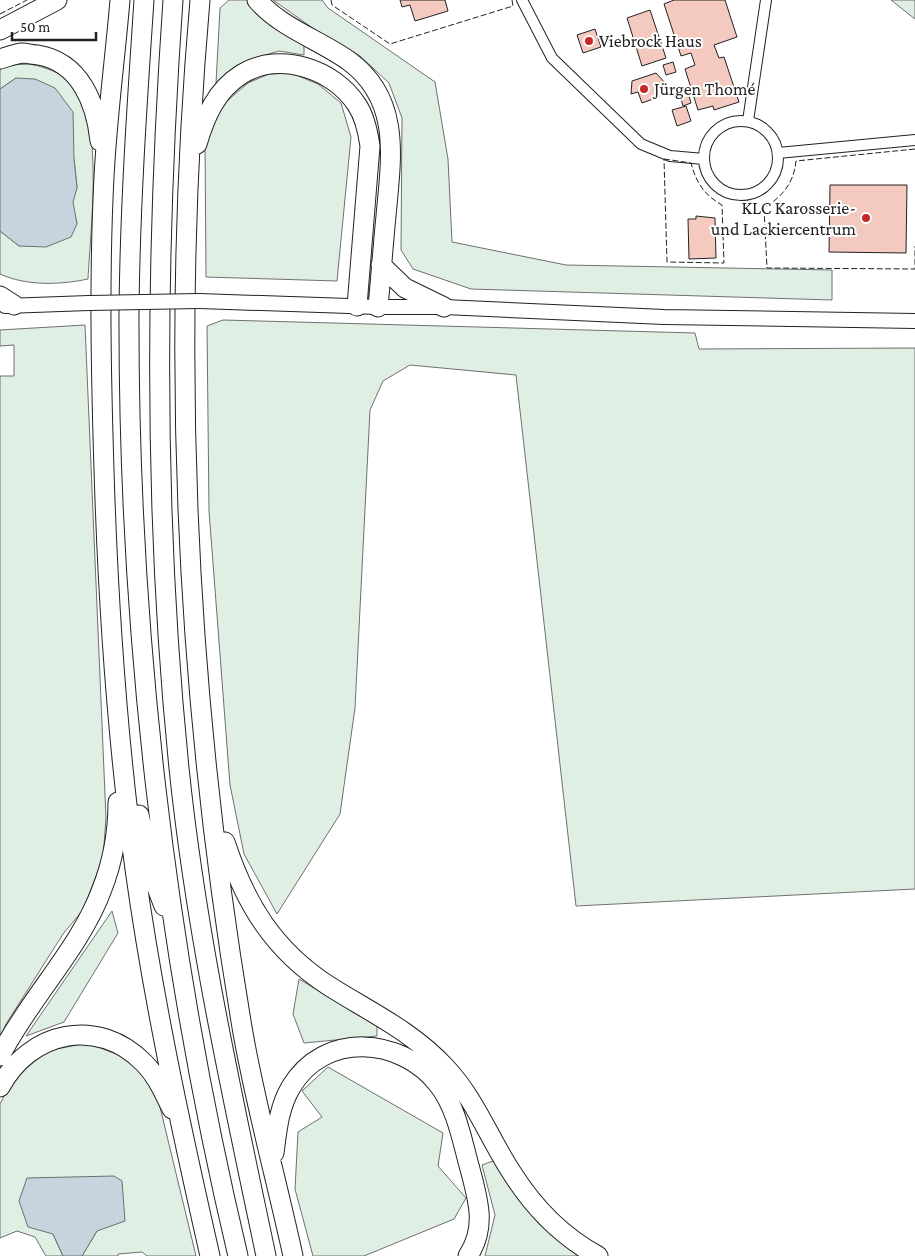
<svg xmlns="http://www.w3.org/2000/svg" width="915" height="1256" font-family="'Crimson Pro',serif">
	<style>
		.green { fill: #e0efe3; stroke: #6f6f6f }
		.water { fill: #c7d3dd; stroke: #6f6f6f }
		.building { fill: #f3c9c0; stroke: #222 }
		.lines { fill: none; stroke-linecap: round; stroke-linejoin: round }
		.minor-casing { stroke: #222; stroke-width: 12 }
		.secondary-casing { stroke: #222; stroke-width: 16 }
		.motorway-casing { stroke: #222; stroke-width: 21 }
		.minor { stroke: #fff; stroke-width: 10 }
		.secondary { stroke: #fff; stroke-width: 14 }
		.motorway { stroke: #fff; stroke-width: 19 }
		.secondary-bridge-casing { stroke: #222; stroke-width: 16; stroke-linecap: butt }
		.secondary-bridge { stroke: #fff; stroke-width: 14 }
		.fence { stroke: #222; stroke-width: 1; stroke-dasharray: 6 2.5; stroke-linecap: butt }
		.poi-dot { fill: #c62828; stroke: #fff; stroke-width: 2 }
		.labels { text-anchor: middle; stroke-width: 4; stroke-linejoin: round; paint-order: stroke }
		.poi-label { font-size: 18px; fill: #222; stroke: #fff; text-anchor: start }
	</style>
	<rect width="100%" height="100%" fill="#fff"/>
	<path class="green" d="M229,0H248L272,23L304,43V55L279,51L248,60L216,83L220,8Z
		M273,0H322L328,8L435,82L448,159L452,242L566,265L832,270V300L471,289L413,269L401,250L402,118L389,83L360,56L314,29Z
		M891,0H915V19Z
		M30,64C44,67 60,72 72,83C105,115 90,234 88,279C60,285 26,286 0,274V231L19,246L77,224L72,202L77,187L74,159L16,78L0,89V70L7,65Z
		M291,73L318,84L341,103L351,137L337,281L206,277L205,141L221,106L248,83L269,74Z
		M223,320L695,333L699,349L915,348V889L576,906L516,375L410,365L383,381L370,410L355,708L340,814L277,914L244,854L230,785L209,511L207,326Z
		M85,325L106,818L103,858L83,910L63,934L6,1024L0,1037V376H14V345L0,346V330Z
		M112,911L118,933L64,1022L26,1036Z
		M299,979L377,1026V1036L304,1043L293,1014Z
		M87,1043L127,1058L153,1078L196,1256H147L142,1252L118,1254V1256H82L97,1231L53,1234L63,1256H46L35,1237L17,1231L0,1238V1104L19,1067L41,1052Z
		M328,1067L443,1133L438,1166L466,1198L454,1219L364,1256H313L295,1189L298,1132L322,1117L302,1091Z
		M493,1161L539,1224L578,1256H485L495,1215L482,1165Z"/>
	<path class="water" d="M16,78L35,79L55,88L73,112L74,159L77,188L73,202L77,224L71,237L46,247L19,246L0,231V89Z
		M114,1176L122,1181L125,1221L97,1231L82,1256H63L53,1234L28,1227L19,1201L27,1178Z"/>
	<path class="building" d="M400,0H445L448,11L415,21L410,5L402,7Z
		M674,0H725L737,37L714,45L719,58L724,57L739,102L714,110L713,106L698,110L685,69L695,65L691,53L681,56L664,4Z
		M650,10L666,58L642,66L627,18Z
		M595,29L601,47L583,53L577,35Z
		M673,62L676,72L666,75L663,65Z
		M656,73L665,83L655,86L659,97L642,103L638,92L631,94L632,81Z
		M687,89L691,103L683,106L679,91Z
		M686,106L691,121L677,126L672,110Z
		M830,185H907L906,253L829,252Z
		M696,216L715,218L716,258L689,259L688,219H696Z"/>
	<g class="lines">
		<g class="minor-casing">
			<path id="minor" d="M522,0L552,58L641,144L670,156L704,159
				M704 158a37 37 0 1 1 74 0a37 37 0 1 1-74 0Z
				M748,121L766,0
				M778,153L915,140"/>
		</g>
		<g class="secondary-casing">
			<path id="secondary" d="M199,301L378,307H444L664,317L915,321
				M5,306L89,303"/>
		</g>
		<g class="motorway-casing">
			<path id="motorway" d="M120,0C115,59 107,118 104,177C99,275 101,373 104,470C108,603 117,737 135,869C153,999 181,1128 210,1256
				M144,0C137,104 130,207 129,311C128,627 165,949 238,1256
				M173,0C155,256 153,512 179,768C196,933 232,1094 266,1256
				M200,0C170,344 185,692 243,1033C256,1107 277,1182 293,1256
				M257,0C281,28 320,40 349,61C402,100 391,159 386,216C383,246 381,276 378,307
				M0,30L57,0
				M0,59C7,57 15,54 22,53C27,53 33,55 38,55C80,62 96,103 100,141
				M197,144C205,117 216,90 242,74C280,51 334,69 357,105C365,117 368,132 370,146L357,306
				M381,265L405,288L444,307
				M0,296L14,305
				M139,815L154,880L164,906
				M225,842C245,903 273,950 329,986C370,1012 412,1031 446,1068C475,1099 489,1138 512,1173C534,1208 561,1236 598,1256
				M0,1056C29,999 81,947 102,889C113,861 118,831 118,802
				M0,1087C30,1031 98,1016 144,1063C157,1076 164,1093 172,1109
				M274,1153C277,1130 279,1107 291,1087C324,1031 401,1037 438,1084C457,1108 462,1141 470,1169C478,1200 487,1227 468,1256"/>
		</g>
		<use href="#minor" class="minor"/>
		<use href="#secondary" class="secondary"/>
		<use href="#motorway" class="motorway"/>
		<g class="secondary-bridge-casing">
			<path id="secondary-bridge" d="M89,303L199,301"/>
		</g>
		<use href="#secondary-bridge" class="secondary-bridge"/>
		<path class="fence" d="M331,0L332,5L390,44L513,6L512,0
			M0,14L27,0
			M915,149L796,161C794,183 782,197 764,208L767,268L915,269V246
			M664,159L691,163C696,182 704,195 722,205L724,263L667,262Z"/>
	</g>
	<g class="poi-dot">
		<circle cx="589" cy="41" r="5"/>
		<circle cx="644" cy="89" r="5"/>
		<circle cx="866" cy="218" r="5"/>
	</g>
	<g class="labels">
		<g class="poi-label">
			<text x="599" y="47">Viebrock Haus</text>
			<text x="654" y="95">Jürgen Thomé</text>
			<text x="856" y="214" text-anchor="end">KLC Karosserie-<tspan x="856" dy="21">und Lackiercentrum</tspan></text>
		</g>
	</g>
	<path d="M12 32v8h84v-8" fill="none" stroke="#222222" stroke-width="2.5"/>
	<text x="20" y="32" font-size="15" fill="#222222" stroke="#ffffff" stroke-width="4" paint-order="stroke">50 m</text>
</svg>
